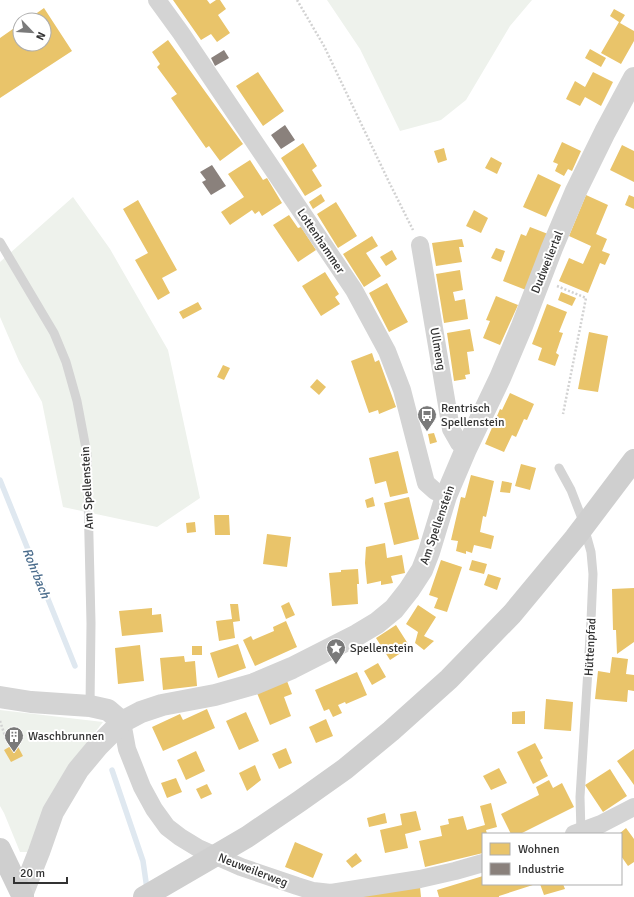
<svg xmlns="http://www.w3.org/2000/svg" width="634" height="897" font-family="Signika,sans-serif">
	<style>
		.green { fill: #eef2ec }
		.homes { fill: #e9c46a }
		.industry { fill: #8a817c }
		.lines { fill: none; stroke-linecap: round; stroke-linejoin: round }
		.stream { stroke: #dfe8f0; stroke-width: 5.5 }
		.path { stroke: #d2d2d2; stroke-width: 2.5; stroke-dasharray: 2 2; stroke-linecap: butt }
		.service { stroke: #d4d4d4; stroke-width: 9 }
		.minor { stroke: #d4d4d4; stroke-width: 18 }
		.tertiary { stroke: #d4d4d4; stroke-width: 22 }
		.secondary { stroke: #cfcfcf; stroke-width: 22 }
		.secondary-bridge { stroke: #cfcfcf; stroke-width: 22 }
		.labels { text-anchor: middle; stroke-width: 4; stroke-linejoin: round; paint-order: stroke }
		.street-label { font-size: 12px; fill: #323232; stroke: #fff }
		.poi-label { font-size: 12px; fill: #323232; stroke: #fff; text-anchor: start }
		.water-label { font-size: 13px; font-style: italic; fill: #496b8b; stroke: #fff }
	</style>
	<rect width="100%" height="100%" fill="#fff"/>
	<path class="green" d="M327,0H532L510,26L466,100L441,120L400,131L360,49Z
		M73,197L110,249L168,350L200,498L157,527L63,507L42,402L19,361L0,317V262Z
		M0,710L103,722L71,763L28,852H20L4,813L0,806Z"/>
	<path class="homes" d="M173,0H207L210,4L216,0H220L226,9L218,15L230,33L217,42L211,34L201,40Z
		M44,8L72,51L0,98V38L20,24V44H44V20H27Z
		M614,9L625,15L620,23L634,31V41L621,64L601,53L619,22L610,16Z
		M168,40L243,144L220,161L209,146L206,148L171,98L177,94L157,67L160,64L152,52Z
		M590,49L606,58L601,67L585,58Z
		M258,72L284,111L263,126L236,86Z
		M593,72L613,82L601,106L585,97L580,106L566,99L575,81L585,87Z
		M562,142L581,151L572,171L568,169L564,176L555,171L558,164L553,162Z
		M303,143L317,166L312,170L322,186L305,196L281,158Z
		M622,145L634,151V182L610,170Z
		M444,148L447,160L438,163L434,151Z
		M491,157L502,163L497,174L485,168Z
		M250,160L263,180L267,178L282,203L262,216L259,211L255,214L252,210L230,225L221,212L244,197L228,174Z
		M538,174L561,185L546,217L523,207Z
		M321,194L325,201L313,209L309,202Z
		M586,195L608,205L596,234L607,239L602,251L610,254L605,265L600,263L588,293L559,281L569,258L583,264L591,246L569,236Z
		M629,195L634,197V209L625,205Z
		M138,200L177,270L162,278L170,293L158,300L135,260L148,253L123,209Z
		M336,202L357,236L338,248L317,214Z
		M474,210L488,218L481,233L466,226Z
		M289,215L298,228L301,227L316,250L298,262L273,225Z
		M530,227L548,234L526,290L503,281L521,234L526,236Z
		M372,236L378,246L366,253L381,276L364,287L343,254Z
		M462,239L464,247H459L462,262L436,266L432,243Z
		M496,248L505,251L501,262L491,258Z
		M392,250L397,259L386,266L380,257Z
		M460,270L463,290L453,292L455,301L465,299L468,319L444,323L436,274Z
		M325,272L339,294L335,297L340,304L321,316L302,286Z
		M387,283L408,322L389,332L369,293Z
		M561,292L576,298L572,306L558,300Z
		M496,296L518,305L500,345L483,338L490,321L486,320Z
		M198,302L202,309L183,319L179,312Z
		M547,304L567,312L559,332L563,333L556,353L559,355L555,366L538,360L542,348L532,344Z
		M470,329L474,351L467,352L470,374L465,375L466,379L454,381L447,333Z
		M589,332L608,336L598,392L578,389Z
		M372,353L375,362L379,360L396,407L379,414L378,410L369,413L351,361Z
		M223,365L230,368L224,380L217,377Z
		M317,379L326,387L319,395L310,387Z
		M510,393L534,404L527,420L524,419L516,437L512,435L504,452L485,444L500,409L502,410Z
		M434,433L437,442L430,444L428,434Z
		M398,451L408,493L390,497L386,481L375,484L369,458Z
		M521,464L536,468L530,490L515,486Z
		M471,475L494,481L486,517L483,516L480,532L494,536L491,549L474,545L472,553L466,551V554L456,551L458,541L451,540L461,497L465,498Z
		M502,481L512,483L510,493L500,492Z
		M373,497L375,506L367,508L365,500Z
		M409,497L419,539L394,545L384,503Z
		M214,515H229L230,535H215Z
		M195,522L196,532L187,533L186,523Z
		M267,534L291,537L287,567L263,564Z
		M385,543L387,558L402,555L405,573L391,576L393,583L381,585V581L367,584L365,563L366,547Z
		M441,560L462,567L447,612L434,608L438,598L429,595Z
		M472,560L487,564L484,574L469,570Z
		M358,569L359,584H357L358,604L332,606L329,573L341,572V570Z
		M488,574L501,578L497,590L484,585Z
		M634,588V642L617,654L616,630H613L612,589Z
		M289,602L295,615L286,619L281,606Z
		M230,604H238L240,621L233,622L235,638L219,641L216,621L232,619Z
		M418,605L436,617L424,636L434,641L424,650L415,643L418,632L406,624Z
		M152,608V615L161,614L163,632L122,636L119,611Z
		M286,621L297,647L255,666L243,640L251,636L253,640L274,631L273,627Z
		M396,625L410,647L390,660L376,638Z
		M238,644L246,668L218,678L210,653Z
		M140,645L144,681L118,684L115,648Z
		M192,646H202V655H192Z
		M184,656L185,662L195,661L197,686L163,690L160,658Z
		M612,657L628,659L626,674L634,675V691L628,690L627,702L595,699L598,671L610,673Z
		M378,663L386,677L372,685L364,671Z
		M357,672L367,695L346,704L345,702L338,705L342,713L333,717L329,709L324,711L315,690Z
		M287,681L292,694L284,697L291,716L270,725L257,693Z
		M546,699L573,702L571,731L544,729Z
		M207,709L215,728L163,751L152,727L180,714L183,720Z
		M525,711V724H512V712Z
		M246,712L259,741L239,750L226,721Z
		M326,719L333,736L316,743L309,727Z
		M16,743L23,756L11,762L4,750Z
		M535,743L543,758L540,760L548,776L533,784L517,752Z
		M286,748L292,763L279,769L272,754Z
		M634,749V785L617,761Z
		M196,751L205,771L186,780L177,760Z
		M255,765L261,780L247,791L239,773Z
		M499,768L507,783L491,790L483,776Z
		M610,769L627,796L603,812L585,785Z
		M176,778L182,792L167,798L161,783Z
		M549,780L553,788L562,783L574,807L520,834H511L501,814L539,795L536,787Z
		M207,784L212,794L201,799L196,789Z
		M491,803L497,827L486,830L487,834H483V853L425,867L419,841L442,836L440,826L449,824L448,819L463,816L467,830L485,825L480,806Z
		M416,811L421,830L405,834L408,848L385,853L380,830L402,825L400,814Z
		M385,813L387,823L369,827L367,818Z
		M626,828L634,839V862L628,866L621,856V834H619Z
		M295,842L323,854L313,878L285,867Z
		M356,853L362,861L352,868L346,861Z
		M483,876V884H536L499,896V897H439L437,890Z
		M540,884H563L565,889L544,895Z
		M420,887L421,897H357Z"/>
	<path class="industry" d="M224,50L229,58L215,66L211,58Z
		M285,125L295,140L281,149L271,135Z
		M212,165L226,186L211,195L202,182L206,180L200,172Z"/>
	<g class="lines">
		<path class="stream" d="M0,480L75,666
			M112,770L143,861L147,889"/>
		<path class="path" d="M297,0L324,46L389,182L413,230
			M557,286L586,298L563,414
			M0,721L6,739"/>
		<path class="service" d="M0,242L54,333L66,362L77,401L87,454L91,623L90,706
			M559,468L571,490L581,516L591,552L593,574L591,621L580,797L581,832"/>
		<path class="minor" d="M157,0L181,33L354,290L387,351L402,390L426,483L435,491L446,496
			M420,245L451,429L459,443L466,449
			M122,722L127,749L142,787L154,809L167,827L180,837L198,848L241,867L297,886L313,891L331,893L420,879L455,871L483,863
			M574,834L601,824L634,807"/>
		<path class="tertiary" d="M0,697L31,702L90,706L108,710L122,722
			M22,895L39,852L53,812L78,770L98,746L122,722L141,712L162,705L215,695L254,684L292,668L357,635L377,623L394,609L409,590L422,570L429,552L446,496L466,449L500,378L522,326L552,248L576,191L605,132L634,78"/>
		<path class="secondary" d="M0,849L23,897"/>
		<path class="secondary-bridge" d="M144,897L206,861L247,837L300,801L345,769L391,731L449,679L512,614L575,538L634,460"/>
	</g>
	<defs>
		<g id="bus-pin" transform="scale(1)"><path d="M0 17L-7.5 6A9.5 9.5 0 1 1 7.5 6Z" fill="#7a7a7a" stroke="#fff"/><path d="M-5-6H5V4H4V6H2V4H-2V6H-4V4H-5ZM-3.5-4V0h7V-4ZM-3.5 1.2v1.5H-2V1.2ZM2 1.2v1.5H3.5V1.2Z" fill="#fff"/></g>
		<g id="sight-pin" transform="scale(1)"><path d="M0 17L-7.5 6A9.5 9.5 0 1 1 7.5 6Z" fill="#7a7a7a" stroke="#fff"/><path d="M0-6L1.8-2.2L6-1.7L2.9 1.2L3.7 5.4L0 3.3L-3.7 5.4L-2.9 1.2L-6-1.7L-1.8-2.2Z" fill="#fff"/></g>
		<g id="building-pin" transform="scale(1)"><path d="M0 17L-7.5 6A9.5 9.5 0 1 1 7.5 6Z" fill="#7a7a7a" stroke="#fff"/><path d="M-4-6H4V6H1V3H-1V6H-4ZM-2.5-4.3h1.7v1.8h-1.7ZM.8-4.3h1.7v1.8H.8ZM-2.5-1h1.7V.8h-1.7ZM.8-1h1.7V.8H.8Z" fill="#fff"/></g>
	</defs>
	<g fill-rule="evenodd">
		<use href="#bus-pin" x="427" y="415"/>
		<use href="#sight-pin" x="336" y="648"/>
		<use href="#building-pin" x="14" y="736"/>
	</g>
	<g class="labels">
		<g class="street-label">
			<text transform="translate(321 241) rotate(56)" y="4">Lottenhammer</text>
			<text transform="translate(547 262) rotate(-68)" y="4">Dudweilertal</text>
			<text transform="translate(438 349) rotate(80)" y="4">Ullmeng</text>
			<text transform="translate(87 488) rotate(-93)" y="4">Am Spellenstein</text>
			<text transform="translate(437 525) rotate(-71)" y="4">Am Spellenstein</text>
			<text transform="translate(590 647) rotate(-87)" y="4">Hüttenpfad</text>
			<text transform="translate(253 870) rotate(21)" y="4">Neuweilerweg</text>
		</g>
		<g class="poi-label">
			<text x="441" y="412">Rentrisch<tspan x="441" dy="14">Spellenstein</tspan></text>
			<text x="350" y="652">Spellenstein</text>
			<text x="28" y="740">Waschbrunnen</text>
		</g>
		<g class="water-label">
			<text transform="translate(37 573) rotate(68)" y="5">Rohrbach</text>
		</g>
	</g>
	<rect x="482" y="833" width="140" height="52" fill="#ffffff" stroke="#adadad"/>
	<rect x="490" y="843" width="20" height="12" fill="#e9c46a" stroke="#adadad"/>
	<text x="518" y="853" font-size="12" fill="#323232">Wohnen</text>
	<rect x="490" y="863" width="20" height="12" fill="#8a817c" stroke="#adadad"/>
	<text x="518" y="873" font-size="12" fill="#323232">Industrie</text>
	<g transform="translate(32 32) rotate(115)"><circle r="19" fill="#ffffff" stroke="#adadad"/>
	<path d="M0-3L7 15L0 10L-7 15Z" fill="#7a7a7a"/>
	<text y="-6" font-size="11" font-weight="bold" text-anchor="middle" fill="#323232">N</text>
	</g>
	<path d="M14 877v6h53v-6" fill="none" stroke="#323232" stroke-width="2"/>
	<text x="20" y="877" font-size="12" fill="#323232" stroke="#ffffff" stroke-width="3" paint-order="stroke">20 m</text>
</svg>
